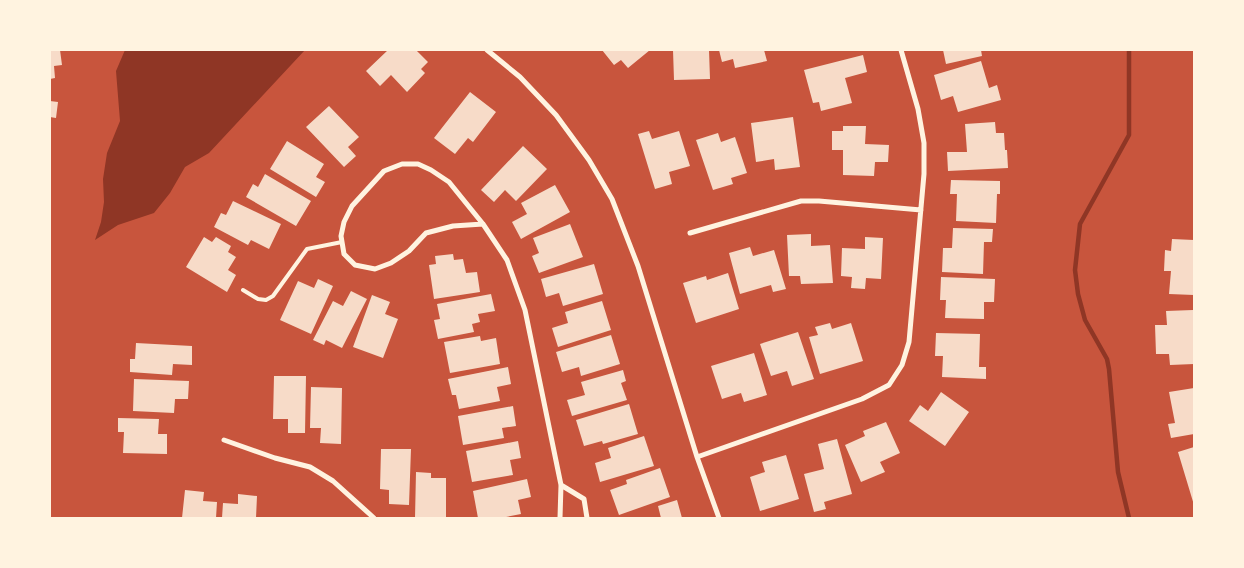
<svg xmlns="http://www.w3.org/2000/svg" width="1244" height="568" font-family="'Exo 2',sans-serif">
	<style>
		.water { fill: #8f3625 }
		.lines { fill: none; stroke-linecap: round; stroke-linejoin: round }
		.stream { stroke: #8f3625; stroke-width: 4.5 }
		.building { fill: #f7dbc8 }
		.service { stroke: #fff3e0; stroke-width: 4 }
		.minor { stroke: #fff3e0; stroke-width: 5 }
	</style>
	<rect width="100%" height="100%" fill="#c8553d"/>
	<path class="water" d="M125,50H305L209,153L185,167L170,193L154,213L118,225L95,240L101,222L104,202L103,179L107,153L120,121L116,71Z"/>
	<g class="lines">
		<path class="stream" d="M1129,50V135L1080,224L1075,270L1078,294L1085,320L1107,359L1109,369L1118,472L1129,518"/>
	</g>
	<path class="building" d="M50,50H60L62,65L54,66L55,78L50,79Z
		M388,50H416L428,62L421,69L425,73L407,92L391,75L380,86L366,71Z
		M602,50H650L628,68L621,60L614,65Z
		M673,50H709L710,79L674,80Z
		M719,50H764L767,61L735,68L733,59L722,62Z
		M943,50H981L982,56L946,64Z
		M863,55L867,72L845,78L852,103L821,111L819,102L813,103L804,70Z
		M981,61L989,88L997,85L1001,100L958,112L953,96L941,100L934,75Z
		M470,92L496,112L473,142L468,138L455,154L434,138Z
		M50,101L58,102L56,118L50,117Z
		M329,106L359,137L348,147L356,156L344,167L306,127Z
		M793,117L800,167L775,170L774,159L756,162L751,123Z
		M995,122L996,133H1004L1005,150H1007L1008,168L948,171L947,152H967L965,124Z
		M843,126H866L865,144L889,145L888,162H875L874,176L843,175V150H832V131H843Z
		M649,131L652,139L679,131L690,166L669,172L672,184L655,189L638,134Z
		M718,133L721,142L735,137L747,173L731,178L733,184L713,190L696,140Z
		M287,141L324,164L316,177L325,182L316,197L270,169Z
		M523,146L547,169L516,201L505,190L494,202L481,190Z
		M265,174L311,201L296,226L246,197L253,184L258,187Z
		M951,180L1000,181V194H997L996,223L956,221L957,194H950Z
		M555,185L570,212L521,239L512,222L527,214L521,203Z
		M233,201L281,224L269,249L251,240L248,245L214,227L221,213L226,215Z
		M570,224L583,257L539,273L532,256L539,253L533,238Z
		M953,228L993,229L992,242H984L983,274L942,272L943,248H952Z
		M811,234V246L830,245L833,283L801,284L800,276H789L787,235Z
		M204,237L212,242L216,237L231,246L228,252L236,257L228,270L236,275L227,292L186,267Z
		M865,237L883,238L881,279L866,278L865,289L851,288L852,277L841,276L842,248L865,249Z
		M1172,239L1194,240V295L1169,294L1171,271H1164L1165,250L1171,251Z
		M750,247L753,256L774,250L786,289L773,292L771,285L740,294L729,253Z
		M453,254L454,260L463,259L466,273L477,272L480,292L434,299L429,265L436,264L435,256Z
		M594,264L603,294L563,306L559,293L546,297L541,279Z
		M728,273L739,309L696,323L683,283L706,276L707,280Z
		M941,277L995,279L994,302H984V319L945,318L946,300H940Z
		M318,279L333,286L311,334L280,320L298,281L314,288Z
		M351,291L367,299L342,348L326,340L324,345L313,340L333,301L343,306Z
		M491,294L495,311L478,314L480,322L472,324L474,332L438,339L434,320L440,319L437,304Z
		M372,295L390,302L385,314L398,319L383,358L353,347Z
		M602,301L611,330L558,347L552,328L568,323L565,312Z
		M1193,310L1194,364L1170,365L1169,354H1156L1155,325H1167L1166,311Z
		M830,323L832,329L851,323L863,361L820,374L809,337L818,335L815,327Z
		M798,332L814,379L792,386L787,371L771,376L760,344Z
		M936,333L980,334L979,367H986V379L942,377L943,356H935Z
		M611,335L620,364L581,376L579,367L562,372L556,352Z
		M480,336L481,341L496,338L500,364L450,373L444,342Z
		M136,343L192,346V365L173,364L172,375L130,372V359H135Z
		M754,353L767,395L744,402L741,393L722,399L711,366Z
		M508,367L511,384L497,387L500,401L459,409L456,395H452L448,379Z
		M623,370L626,381L621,383L627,400L572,416L567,400L585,395L581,382Z
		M274,376H306L305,433H288V419H273Z
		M134,379L189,381L188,399H175L174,413L133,411Z
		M311,387L342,388L341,444L320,443L321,428H310Z
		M1194,388V434L1171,438L1168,424L1175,423L1169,392Z
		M941,392L969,412L945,446L909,421L920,405L928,411Z
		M629,404L638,434L603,444L602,441L584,446L576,420Z
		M513,406L516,426L502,428L504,438L463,445L458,416Z
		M118,418L159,419L158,434H167V454L123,453L124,432H118Z
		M886,422L900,453L880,462L885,472L861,482L845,445L865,436L863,431Z
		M644,436L654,466L600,482L595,463L611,458L608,448Z
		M837,439L852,494L824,502L826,509L814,512L804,474L824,469L818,444Z
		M518,441L521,458L510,460L513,475L472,482L466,451Z
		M1194,447V505L1178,452Z
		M381,449H411L409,505L389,504V490L380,489Z
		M786,455L799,499L760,511L750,477L765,472L762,462Z
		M660,468L670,497L619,515L610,490L627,484L626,480Z
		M416,472L431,473V478H446V518H415Z
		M527,479L531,497L518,500L521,514L501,518H478L473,491Z
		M185,490L204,492L203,501L217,502L216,518H182Z
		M238,494L257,496L256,518H222L223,503L238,504Z
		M677,500L682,518H661L658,506Z"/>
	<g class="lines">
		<path class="service" d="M243,290L258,299L266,300L273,296L307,249L342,242"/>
		<path class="minor" d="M487,50L520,77L556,115L589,160L612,199L638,266L697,457L719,518
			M483,224L453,226L426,233L409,251L391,263L375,269L355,265L344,254L341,236L344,222L352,206L384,171L402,164H418L431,170L449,182L483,224L507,260L525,310L561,485L560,518
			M690,233L801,201H819L921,210
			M224,440L275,458L310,467L333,481L374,518
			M697,457L862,399L889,385L902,365L909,342L924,174V143L918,109L901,50
			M561,485L584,499L587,518"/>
	</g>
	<rect width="1244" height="568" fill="none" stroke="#fff3e0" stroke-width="102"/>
</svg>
